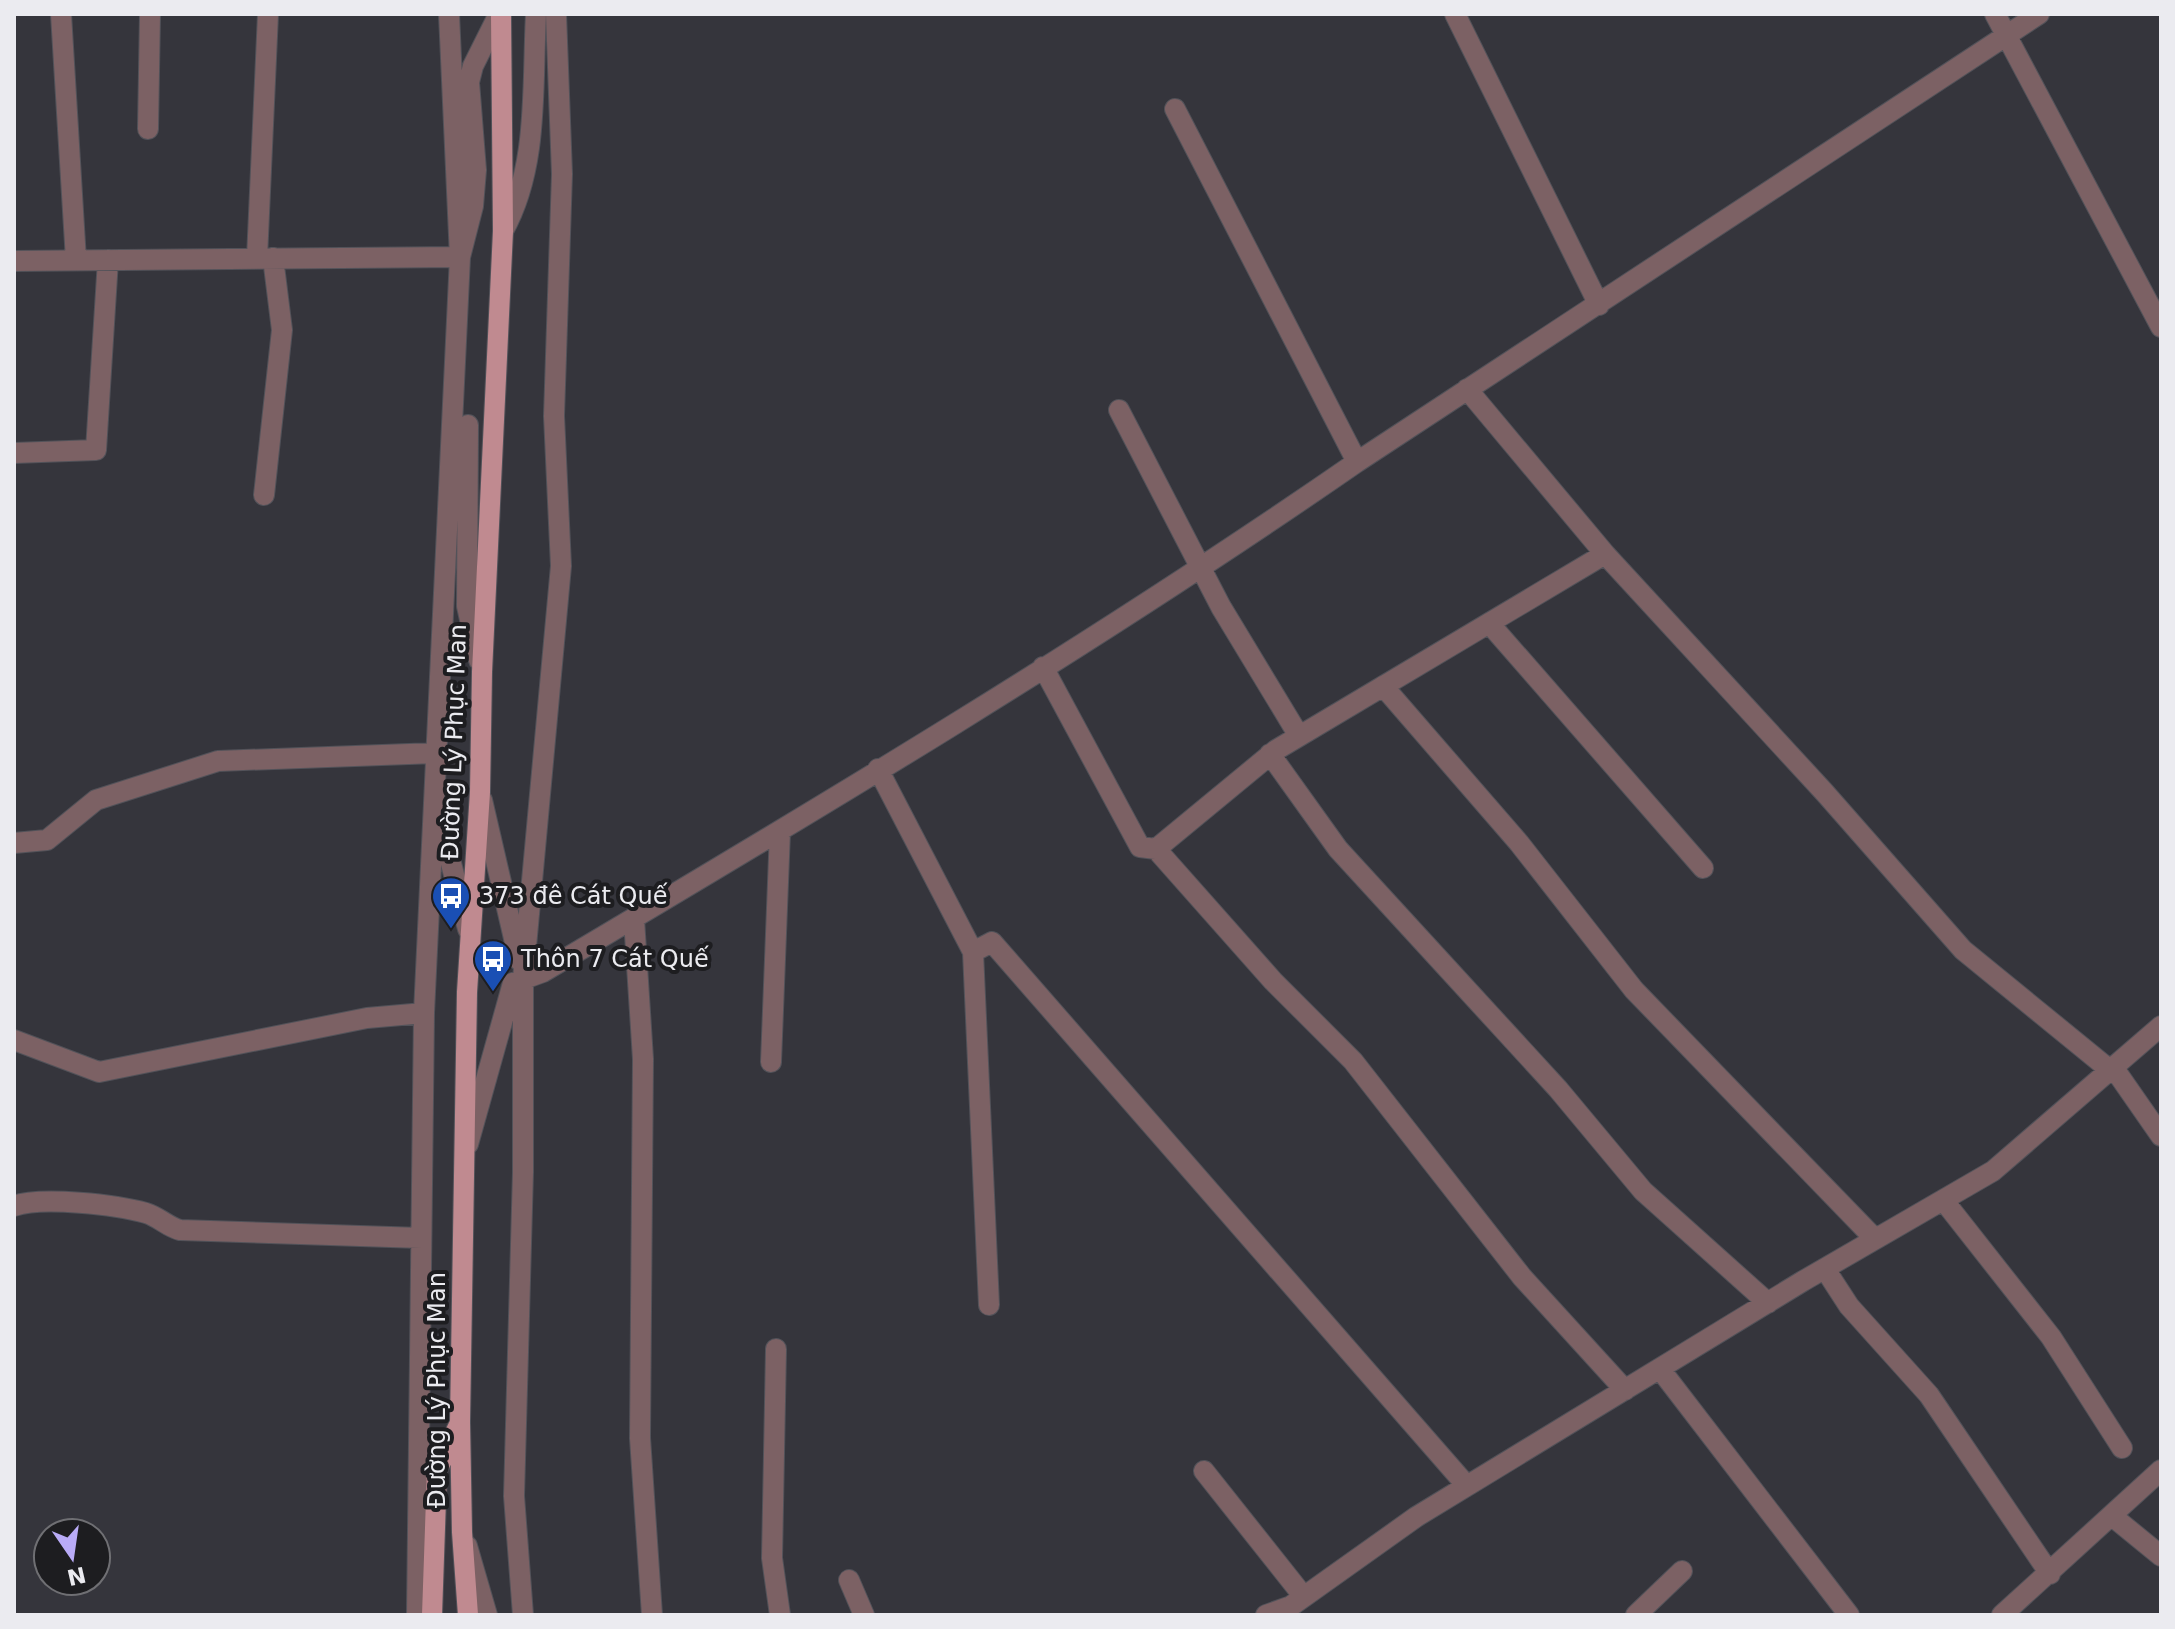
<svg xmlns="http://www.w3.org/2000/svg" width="2175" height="1629" font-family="'DejaVu Sans',sans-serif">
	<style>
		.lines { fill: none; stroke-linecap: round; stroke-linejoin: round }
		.minor-casing { stroke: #525259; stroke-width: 22 }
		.major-casing { stroke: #525259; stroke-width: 22 }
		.minor { stroke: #7c6164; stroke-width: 20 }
		.major { stroke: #c08a90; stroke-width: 20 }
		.labels { text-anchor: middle; stroke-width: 8; stroke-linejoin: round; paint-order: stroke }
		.street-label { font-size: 24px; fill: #ebebf0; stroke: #1d1d20 }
		.poi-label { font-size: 24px; fill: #ebebf0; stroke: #1d1d20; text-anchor: start }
	</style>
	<rect width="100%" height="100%" fill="#35353c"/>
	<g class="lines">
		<g class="minor-casing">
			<path id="minor" d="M61,14L76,260
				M1455,14L1599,305
				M1995,14L2161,327
				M1175,109L1357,462L2039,14
				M148,129L150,14
				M503,231C539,167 532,86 536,14
				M257,258L268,14
				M14,261L460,257L473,206L476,170L469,82L473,66L499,14
				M1467,389L1605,554L1276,750L1156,849L1273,981L1353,1061L1522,1277L1625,1390
				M1119,410L1221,607L1299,736
				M468,425L467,606L479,660
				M14,453L96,450L108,260
				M264,495L282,330L273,258
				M1605,554L1825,793L1963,950L2110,1070
				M1489,623L1703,868
				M1043,667L1140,847L1156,849
				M1383,686L1519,843L1634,990L1875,1239
				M1270,754L1338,849L1558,1089L1643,1191L1768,1303
				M878,769L973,952L992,942L1467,1486
				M482,800L519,960
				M438,813L468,929
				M14,843L47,840L96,800L218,761L436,753
				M634,919L643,1059L640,1438L652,1615
				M973,952L989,1305
				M14,1040L99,1072L367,1018L424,1013
				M771,1062L780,831
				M2113,1067L2161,1136
				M468,1144L513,983L543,972C818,809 1094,644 1357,462
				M1944,1201L2051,1337L2122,1448
				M14,1206C42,1196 117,1205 146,1213C159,1217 168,1227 180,1230L421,1238
				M1825,1269L1849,1306L1929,1395L2050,1574
				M776,1349L772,1558L780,1615
				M1660,1369L1849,1615
				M1204,1471L1304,1597
				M2112,1516L2161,1556
				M467,1546L487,1615
				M849,1580L864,1615
				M417,1615L424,1013L460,257L449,14
				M523,1615L514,1496L523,1172V979L561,566L554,416L562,174L556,14
				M1266,1615L1291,1606L1416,1517L1803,1281L1993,1171L2161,1026
				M1636,1615L1682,1571
				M2002,1615L2161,1470"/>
		</g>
		<g class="major-casing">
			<path id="major" d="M432,1615L437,1470L459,1425
				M468,1615L462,1532L460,1422L467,992L480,792L482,672L503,231L501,14"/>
		</g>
		<use href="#minor" class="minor"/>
		<use href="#major" class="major"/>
	</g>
	<defs>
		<g id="bus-pin" transform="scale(2)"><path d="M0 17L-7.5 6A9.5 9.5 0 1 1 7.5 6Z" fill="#1a4fb4" stroke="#1d1d20"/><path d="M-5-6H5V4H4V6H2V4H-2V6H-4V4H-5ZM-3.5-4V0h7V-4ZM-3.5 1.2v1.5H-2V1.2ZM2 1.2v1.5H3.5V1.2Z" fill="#fff"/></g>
	</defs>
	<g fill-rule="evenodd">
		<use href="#bus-pin" x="451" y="896"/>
		<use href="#bus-pin" x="493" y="959"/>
	</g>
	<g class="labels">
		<g class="street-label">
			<text transform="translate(454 742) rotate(-88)" y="8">Đường Lý Phục Man</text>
			<text transform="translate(437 1390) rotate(-90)" y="8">Đường Lý Phục Man</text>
		</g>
		<g class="poi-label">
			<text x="479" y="904">373 đê Cát Quế</text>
			<text x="521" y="967">Thôn 7 Cát Quế</text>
		</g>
	</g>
	<rect width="2175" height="1629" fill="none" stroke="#ebebf0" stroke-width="32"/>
	<g transform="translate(72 1557) rotate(167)"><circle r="38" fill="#1d1d20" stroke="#6f6f73" stroke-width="2"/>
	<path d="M0-6L14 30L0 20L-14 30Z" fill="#b9abf7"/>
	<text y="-12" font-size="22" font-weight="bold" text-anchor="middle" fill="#ebebf0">N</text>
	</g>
</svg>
